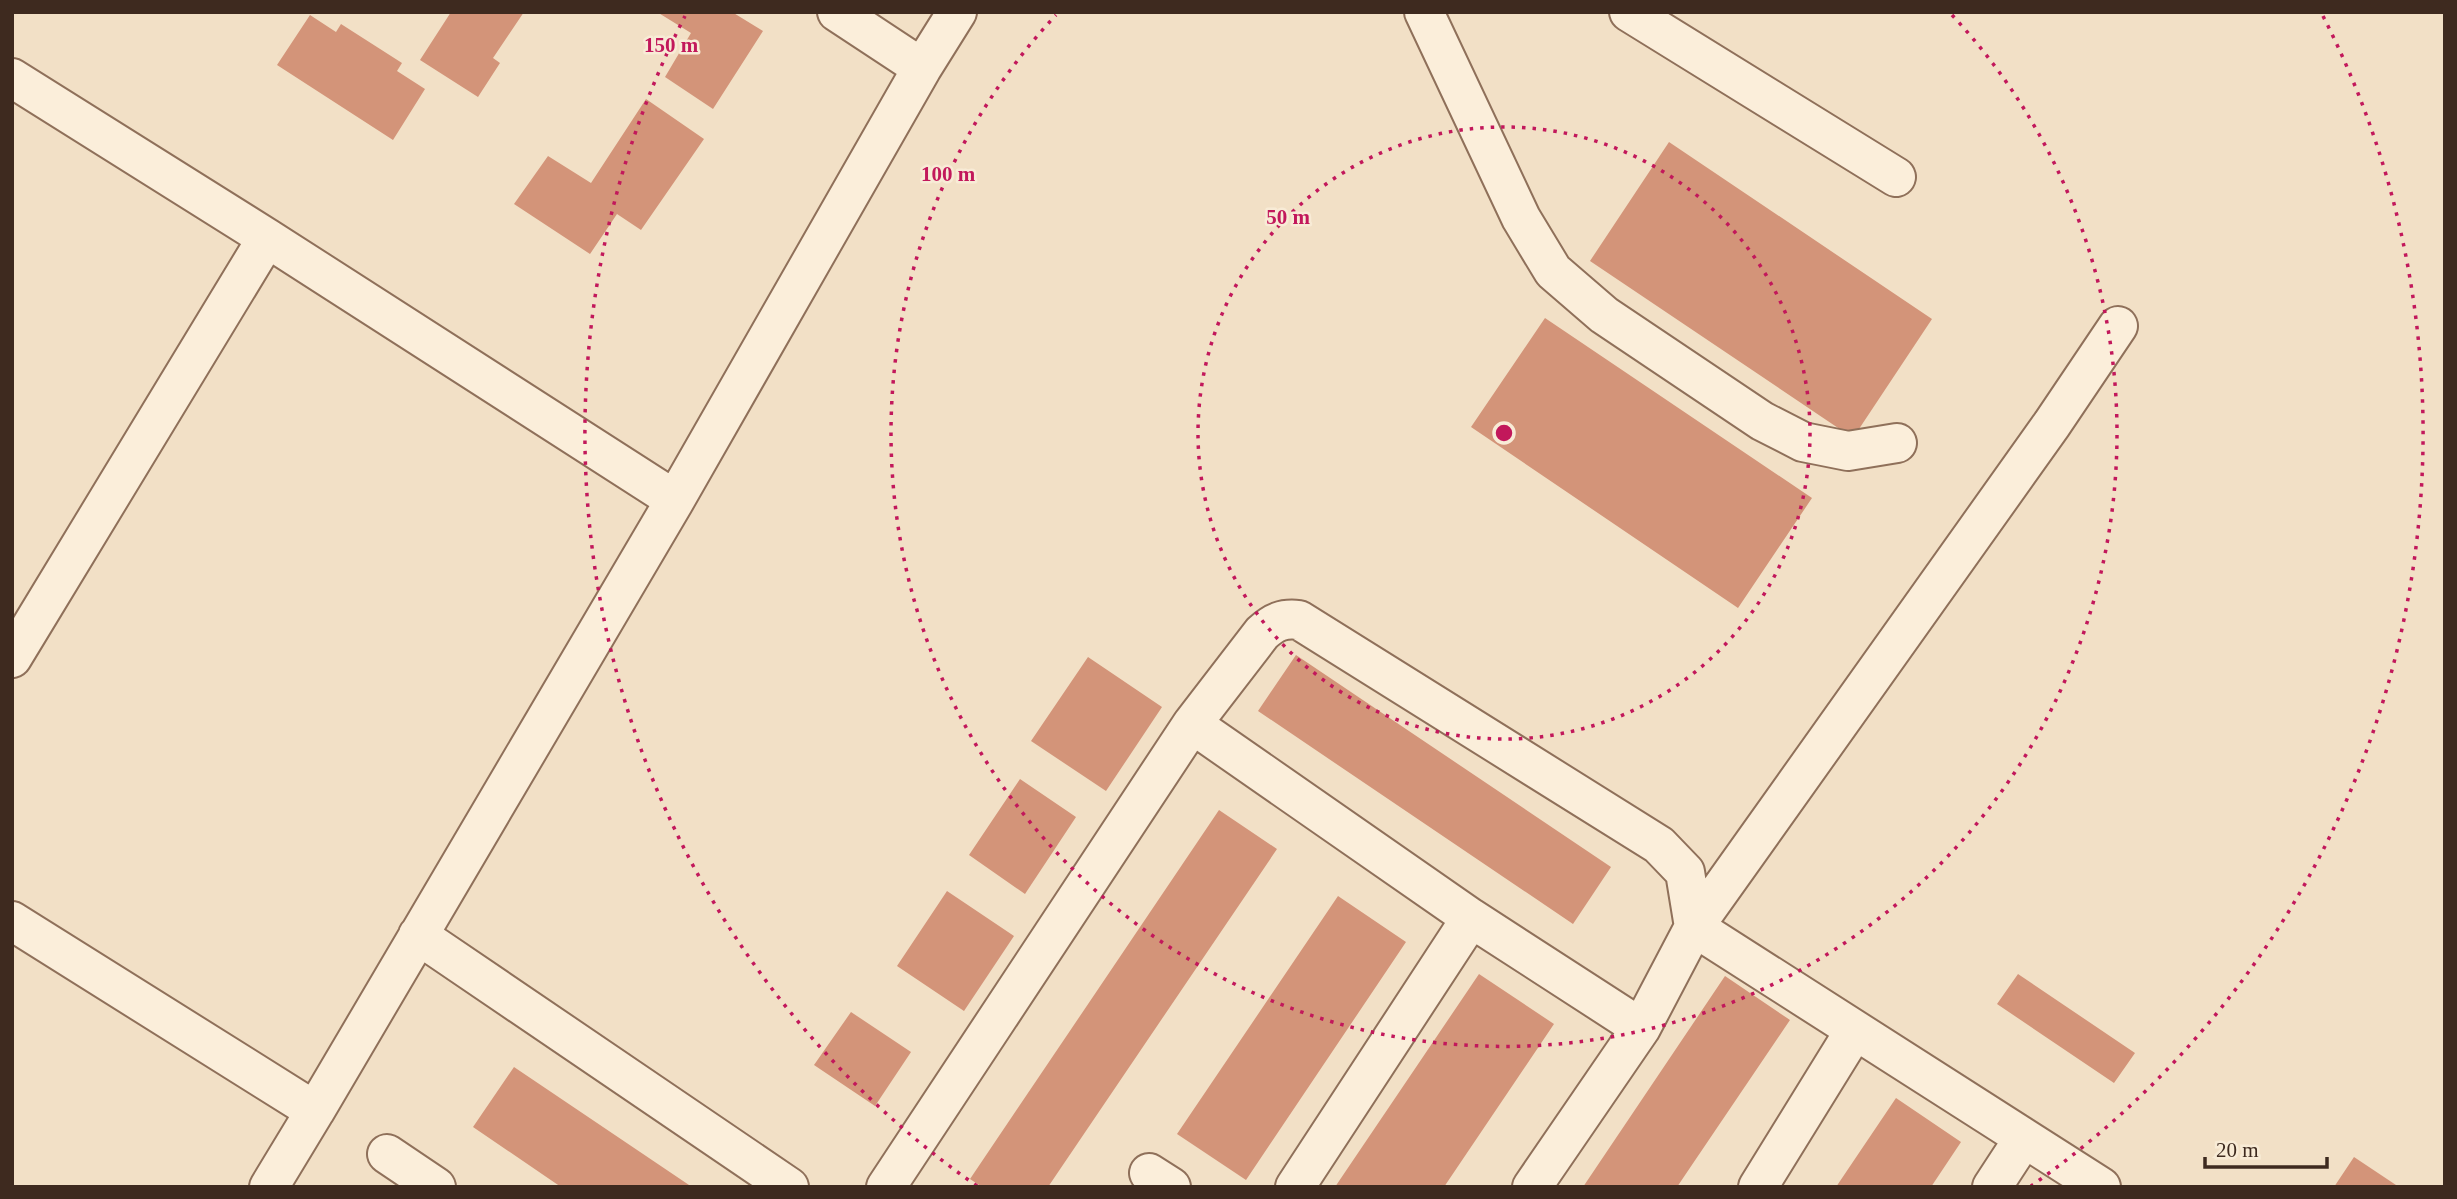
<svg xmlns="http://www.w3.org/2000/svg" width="2457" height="1199" font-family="Georgia,serif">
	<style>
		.building { fill: #d39479 }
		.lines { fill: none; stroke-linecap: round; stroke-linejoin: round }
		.street-casing { stroke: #8f705a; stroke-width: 42 }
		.street { stroke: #fbeeda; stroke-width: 38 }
		.ring { fill: none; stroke: #c2185b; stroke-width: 3.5; stroke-dasharray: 3.5 7 }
		.centre { fill: #c2185b; stroke: #f8ebd6; stroke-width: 3.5 }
		.ring-label { font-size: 21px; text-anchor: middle; font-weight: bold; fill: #c2185b; stroke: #f8ebd6; stroke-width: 5; stroke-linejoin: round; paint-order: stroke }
	</style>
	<rect width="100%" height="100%" fill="#f2e0c6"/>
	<path class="building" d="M451,12H524L493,58L500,63L478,97L420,60Z
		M657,12H732L763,31L713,109L665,77L691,33Z
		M310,15L336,32L341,24L402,63L397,71L425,89L393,140L277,65Z
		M646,99L704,139L641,230L617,214L590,254L514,204L548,156L591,183Z
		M1669,142L1932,319L1853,438L1590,261Z
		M1545,318L1812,498L1738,608L1471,427Z
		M1296,655L1611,867L1573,924L1258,711Z
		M1088,657L1162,707L1106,791L1031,741Z
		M1020,779L1076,817L1025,894L969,855Z
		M1219,810L1277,849L1048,1187H982L970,1179Z
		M947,891L1014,936L964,1011L897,966Z
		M1338,896L1406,942L1246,1180L1177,1134Z
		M1479,974L1554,1024L1444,1187H1335Z
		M2018,974L2135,1053L2114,1083L1997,1004Z
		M1725,976L1790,1020L1677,1187H1583Z
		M851,1012L911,1052L875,1106L814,1065Z
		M514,1067L692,1187H561L473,1127Z
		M1896,1098L1961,1142L1931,1187H1836Z
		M2354,1157L2399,1187H2334Z"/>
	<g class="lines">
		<g class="street-casing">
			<path id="street" d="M837,12L922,68
				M1424,12L1521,218L1553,271L1604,315L1762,421L1803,442L1848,451L1897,443
				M1629,12L1896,177
				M12,78L267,238L675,500L922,68L957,12
				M12,658L267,238
				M1192,724L1262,633C1274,622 1283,618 1299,620L1659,845L1685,872L1694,927L2101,1187
				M12,921L315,1111L675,500
				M418,935L789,1187
				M387,1154L436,1187
				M1149,1173L1171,1187
				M269,1187L315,1111
				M886,1187L1192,724L1471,918L1641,1028
				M1295,1187L1471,918
				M1532,1187L1641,1028L1694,927L2052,424L2118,326
				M1758,1187L1855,1030
				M1992,1187L2024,1138"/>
		</g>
		<use href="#street" class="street"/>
	</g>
	<g class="ring">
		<circle cx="1504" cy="433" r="306"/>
		<path d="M1952 15A613 613 0 1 1 1056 15"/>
		<path d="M977 1186A919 919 0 0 1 685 16M2323 16A919 919 0 0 1 2031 1186"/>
	</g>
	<circle cx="1504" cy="433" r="10" class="centre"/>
	<g class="ring-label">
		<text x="671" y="52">150 m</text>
		<text x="948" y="181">100 m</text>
		<text x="1288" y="224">50 m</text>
	</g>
	<rect width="2457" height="1199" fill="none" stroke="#3e2a1f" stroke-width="28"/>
	<path d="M2205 1157v10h122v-10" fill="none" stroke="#3e2a1f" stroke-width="3.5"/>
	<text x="2216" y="1157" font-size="21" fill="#3e2a1f" stroke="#f8ebd6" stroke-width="5" paint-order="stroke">20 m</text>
</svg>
